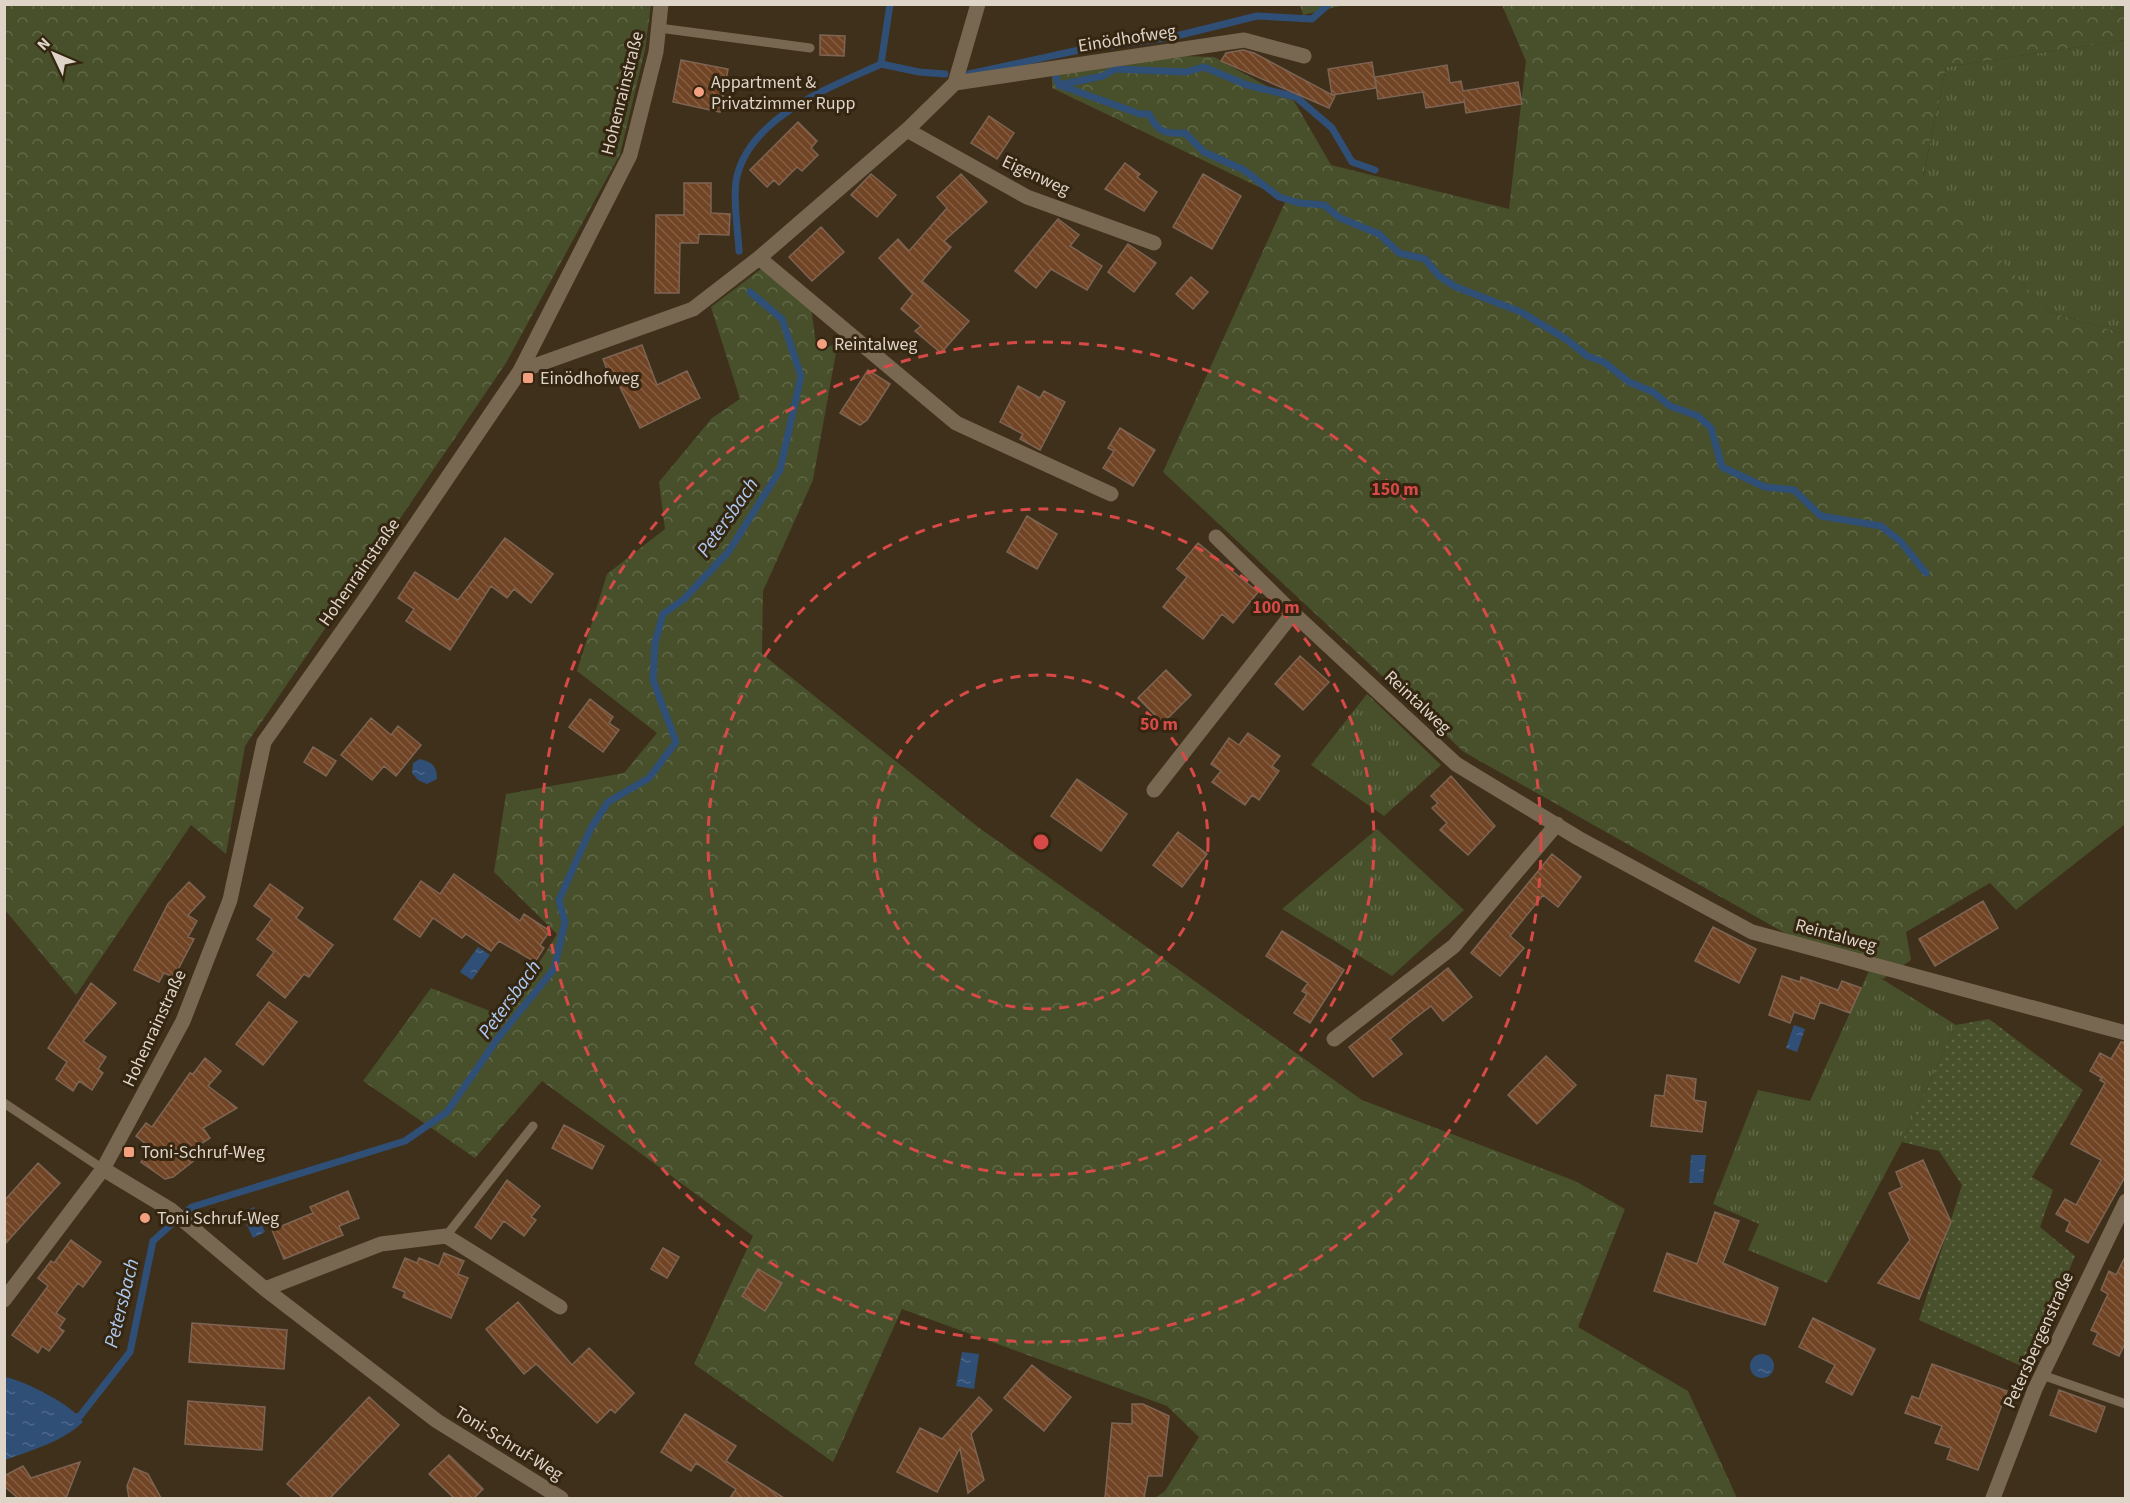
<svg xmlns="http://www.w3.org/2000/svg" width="2130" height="1503" font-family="'Source Sans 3',sans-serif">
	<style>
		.grass { fill: url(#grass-tufts) }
		.forest { fill: url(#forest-crowns) }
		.garden { fill: url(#garden-dots) }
		.water { fill: url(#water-ripples) }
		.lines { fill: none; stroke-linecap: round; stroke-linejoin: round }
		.stream { stroke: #304f77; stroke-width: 7 }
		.building { fill: url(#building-back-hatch); stroke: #7e6454; stroke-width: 1.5 }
		.lane { stroke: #796851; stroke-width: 9 }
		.street { stroke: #796851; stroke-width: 15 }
		.ring { fill: none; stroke: #d84a48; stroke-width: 3; stroke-dasharray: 10 8 }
		.poi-dot { fill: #f2a080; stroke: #352611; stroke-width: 2 }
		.labels { text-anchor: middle; stroke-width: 6; stroke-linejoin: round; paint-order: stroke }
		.street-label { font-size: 18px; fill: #ded4c8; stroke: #352611 }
		.poi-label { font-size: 18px; fill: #ded4c8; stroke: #352611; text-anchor: start }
		.water-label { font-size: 20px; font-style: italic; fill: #adcbf2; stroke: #352611 }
		.centre { fill: #d84a48; stroke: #352611; stroke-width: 3 }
		.ring-label { font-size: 18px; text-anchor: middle; font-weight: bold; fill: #d84a48; stroke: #352611; stroke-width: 6; stroke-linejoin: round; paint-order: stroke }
	</style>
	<defs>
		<pattern id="grass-tufts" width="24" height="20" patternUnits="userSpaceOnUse" patternTransform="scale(1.5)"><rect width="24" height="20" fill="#47502b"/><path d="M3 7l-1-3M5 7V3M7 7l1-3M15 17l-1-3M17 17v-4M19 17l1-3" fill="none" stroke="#616848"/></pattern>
		<pattern id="forest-crowns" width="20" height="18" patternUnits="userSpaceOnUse" patternTransform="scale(1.5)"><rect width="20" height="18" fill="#47502b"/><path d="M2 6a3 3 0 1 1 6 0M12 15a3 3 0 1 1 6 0" fill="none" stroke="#616848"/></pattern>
		<pattern id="garden-dots" width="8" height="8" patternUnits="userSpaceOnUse" patternTransform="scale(1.5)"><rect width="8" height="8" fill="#47502b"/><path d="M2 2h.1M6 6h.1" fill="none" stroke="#616848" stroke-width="1.8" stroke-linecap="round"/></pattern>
		<pattern id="water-ripples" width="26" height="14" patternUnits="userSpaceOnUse" patternTransform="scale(1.5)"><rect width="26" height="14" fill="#304f77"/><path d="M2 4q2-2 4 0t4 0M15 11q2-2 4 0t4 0" fill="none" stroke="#4e6789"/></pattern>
		<pattern id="building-back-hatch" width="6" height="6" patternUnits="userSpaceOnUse" patternTransform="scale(1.5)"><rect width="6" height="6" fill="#704424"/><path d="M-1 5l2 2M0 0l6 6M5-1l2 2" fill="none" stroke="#845e42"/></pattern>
	</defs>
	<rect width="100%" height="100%" fill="#3f301b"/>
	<path class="grass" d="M2125,40V334L2049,312L1923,177L1946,67Z
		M1367,694L1441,765L1384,816L1311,765Z
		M1377,829L1464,910L1392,976L1282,909Z
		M1869,971L1956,1025L1902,1142L1827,1283L1748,1250L1759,1224L1713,1204L1758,1090L1810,1101Z"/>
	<path class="forest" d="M4,5H651L645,50L620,154L506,363L245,746L226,854L191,825L76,995L5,910Z
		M1300,5V4L1344,5L1303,15Z
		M1502,5H2125V40L1946,67L1923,176L2049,312L2125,334V824L2016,910L1990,883L1906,932L1911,960L1883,979L1783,932L1464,752L1163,472L1286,200L1052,88V69L1143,55L1214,57L1294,101L1331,165L1509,209L1526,61Z
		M761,269L811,307L816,344L823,350L832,345L837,347L813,480L763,591L762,654L978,827L1362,1100L1575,1181L1625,1209L1578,1327L1688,1391L1737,1498H1155L1165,1491L1199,1437L1167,1406L902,1309L833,1462L694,1364L753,1236L542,1081L475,1158L363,1081L431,988L495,1013L537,966L557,934L494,872L506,794L624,773L657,733L577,671L607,574L665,529L659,482L712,418L740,399L711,307Z"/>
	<path class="garden" d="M1989,1019L2083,1090L2032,1177L2053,1190L2040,1227L2075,1256L2028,1369L1919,1320L1962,1185L1939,1151L1902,1142L1956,1025Z"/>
	<path class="water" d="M420,759C432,762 437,766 437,779L427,784L418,780L412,773L413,763Z
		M478,947L490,955L472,980L460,972Z
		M1794,1025L1805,1029L1797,1052L1786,1048Z
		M1691,1155H1706L1703,1183H1689Z
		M254,1207L265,1232L253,1238L241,1213Z
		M962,1352L979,1354L974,1389L956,1386Z
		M1750 1366a12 12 0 1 1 24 0a12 12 0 1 1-24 0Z
		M5,1377C23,1380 75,1406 83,1422C62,1442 32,1450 5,1460Z"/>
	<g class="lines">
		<path class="stream" d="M881,64L919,72L945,74
			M969,74L1079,50L1172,37L1257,16L1312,19L1329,4
			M1056,77L1059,85L1140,114H1149C1158,133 1166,134 1185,133L1204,152L1244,170L1279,197L1299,203L1324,205L1340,218L1379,234L1399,253L1425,259L1439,276L1456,287L1521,312L1566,339L1587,356L1604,362L1629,382L1653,392L1670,406L1698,416L1711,428L1722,467L1765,487L1794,490L1821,516L1881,526L1900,541L1926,573
			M1059,85L1103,76L1115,69L1186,72L1204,67L1247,85L1296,97L1332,128L1352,162L1375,170
			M739,251C738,229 733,203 736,181C747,118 829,88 881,64L890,4
			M185,1213L192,1207L405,1141L447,1112L498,1038L554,969L565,922L559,900L591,828L608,802L649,778L676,742L653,680L655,643L663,614L684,599L729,551L780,470L801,376L782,319L750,292
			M71,1418L80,1416L130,1352L153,1241L174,1222"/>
	</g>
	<path class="building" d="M820,35L845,36L844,56L820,55Z
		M1243,50L1254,53L1332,95L1328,69L1372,62L1376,88L1332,95L1335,96L1329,108L1221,61L1226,53Z
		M681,60L728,69L720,112L673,102Z
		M1447,65L1450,83L1461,81L1463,91L1518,82L1522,104L1466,113L1464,99V102L1426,108L1423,92L1378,99L1375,77Z
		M989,116L1014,133L997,159L971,143Z
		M798,122L817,141L811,148L818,155L802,171L797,167L779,185L774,180L767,187L750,170Z
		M1125,163L1140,174L1137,177L1157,192L1144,211L1105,189Z
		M871,174L896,195L877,217L851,195Z
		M961,174L987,202L944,241L951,247L922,281L969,321L941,353L915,331L921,326L901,309L913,294L879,258L898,239L909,251L947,208L937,197Z
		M1203,174L1241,196L1212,249L1173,227Z
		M684,183H711V213L730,214L729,235L699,234L698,243H680L679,293H655L656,215H684Z
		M1058,219L1079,235L1070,246L1102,266L1087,290L1051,269L1036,288L1015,271Z
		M821,227L844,252L812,281L789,257Z
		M1128,244L1156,263L1134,292L1108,272Z
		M1191,277L1208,292L1193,309L1176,294Z
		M642,345L657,385L687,371L700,398L640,428L617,381L612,383L603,359Z
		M868,370L890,384L867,420L860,425L840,413Z
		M1018,386L1040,398L1044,391L1065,402L1040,450L1020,439L1023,434L1000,422Z
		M1120,428L1155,450L1133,486L1103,468L1114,451L1108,448Z
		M1027,516L1057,534L1037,569L1007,552Z
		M505,538L553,574L531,603L514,589L507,598L491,586L450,650L406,621L414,609L398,598L415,572L458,600Z
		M1198,543L1258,592L1233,623L1222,614L1203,639L1163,607L1187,577L1177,569Z
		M1300,656L1329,682L1303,710L1275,684Z
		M1166,670L1191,695L1163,723L1138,698Z
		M590,699L613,717L609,723L619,730L603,752L569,727Z
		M371,718L391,735L398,726L421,745L396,776L384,766L372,780L341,755Z
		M1248,733L1280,756L1272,766L1279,771L1259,800L1252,795L1245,805L1212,782L1221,771L1211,764L1229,738L1239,745Z
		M313,747L336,761L326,776L304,762Z
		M1451,776L1495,826L1468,855L1440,830L1447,823L1432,808L1438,803L1431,796Z
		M1077,779L1127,814L1101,851L1051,816Z
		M1178,832L1207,854L1182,887L1153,865Z
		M1552,854L1581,877L1558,907L1543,895L1510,936L1524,948L1500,976L1471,953Z
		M454,874L520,921L524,914L550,931L540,945L544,948L535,962L499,941L491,951L466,934L462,938L433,918L420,937L394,919L421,881L440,894Z
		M189,882L205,897L188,915L197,921L188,937L194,939L174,977L164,973L159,982L134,970L168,904Z
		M270,884L303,908L296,918L333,945L309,977L304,974L285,998L257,975L274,952L257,939L272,919L254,906Z
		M1983,901L1998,928L1935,966L1919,939Z
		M1713,927L1756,949L1739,983L1695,961Z
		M1282,931L1344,970L1310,1023L1294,1013L1307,994L1302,991L1308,983L1266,956Z
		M1448,968L1472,997L1443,1021L1431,1006L1410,1022L1390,1039L1402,1054L1373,1077L1349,1047Z
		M1782,976L1800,982L1801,977L1838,990L1842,981L1861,988L1850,1013L1820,1002L1814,1019L1794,1012L1790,1023L1769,1015Z
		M91,983L116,1003L83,1041L106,1057L98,1069L103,1073L92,1090L79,1081L73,1091L56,1079L67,1062L48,1048Z
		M269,1002L297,1022L263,1065L236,1044Z
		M2121,1042H2126V1175L2088,1243L2066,1231L2070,1222L2056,1214L2065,1199L2076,1205L2101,1160L2071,1144L2105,1083L2100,1080L2102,1078L2090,1071L2100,1053L2111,1059Z
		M1546,1056L1576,1085L1537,1124L1508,1095Z
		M205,1058L221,1071L208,1086L237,1108L203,1128L210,1138L188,1152L196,1159L173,1177L165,1179L141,1162L148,1153L143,1149L146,1144L136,1136L146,1123L152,1127L190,1073L193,1074Z
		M1667,1075L1696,1079L1694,1100L1706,1102L1702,1132L1651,1126L1655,1095L1664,1096Z
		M564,1125L604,1146L592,1169L552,1148Z
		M1923,1160L1951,1222L1919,1299L1878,1283L1910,1240L1889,1193L1902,1187L1896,1172Z
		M38,1163L60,1183L4,1245V1201Z
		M507,1180L540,1206L531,1217L536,1220L524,1236L504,1221L491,1239L475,1227Z
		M348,1191L359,1218L339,1226L343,1235L284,1259L272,1230L313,1213L310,1207Z
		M1715,1212L1739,1221L1723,1263L1778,1288L1765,1325L1654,1291L1667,1253L1697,1264Z
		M71,1240L101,1262L83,1287L78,1283L56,1313L65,1319L59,1328L64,1331L49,1351L42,1346L38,1353L12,1335L48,1286L38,1278L51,1261L54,1263Z
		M663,1248L679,1257L667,1278L651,1269Z
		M444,1253L464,1261L458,1274L468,1278L451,1318L403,1297L405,1292L393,1287L405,1258L417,1263L419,1258L439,1266Z
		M2126,1255V1341L2119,1356L2093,1344L2098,1333L2091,1330L2108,1294L2101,1290L2109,1271L2116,1275Z
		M758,1269L782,1283L765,1311L742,1296Z
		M518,1302L572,1365L589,1348L634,1393L615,1413L611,1409L597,1423L536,1364L524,1374L486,1329Z
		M1813,1318L1875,1349L1852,1395L1826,1382L1835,1365L1799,1347Z
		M192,1323L287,1330L284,1369L189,1362Z
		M1932,1364L2007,1391L1978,1470L1947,1459L1951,1448L1935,1443L1942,1426L1905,1413L1912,1396L1919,1399Z
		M1032,1365L1071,1397L1044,1431L1004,1398Z
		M2059,1390L2105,1407L2096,1432L2050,1415Z
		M369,1397L399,1425L330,1498H303L287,1484Z
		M979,1397L992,1410L971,1434L984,1480L968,1493L960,1448L937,1492L897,1472L920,1428L942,1439Z
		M188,1401L265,1407L262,1450L185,1444Z
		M1132,1404H1143L1169,1416L1162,1476H1148L1144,1498H1105L1112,1423L1132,1424Z
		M685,1414L736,1446L726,1461L784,1498H730L736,1489L696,1463L691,1471L661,1452Z
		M449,1455L483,1489L474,1498H454L429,1474Z
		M80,1462L66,1498H18L4,1486V1476L23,1466L31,1478Z
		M134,1468L148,1474L161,1498H129L127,1486Z"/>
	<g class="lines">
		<path class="lane" d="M659,28L810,48
			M4,1103L103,1169
			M446,1236L533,1126
			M2042,1375L2126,1404"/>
		<path class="street" d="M955,83L1244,40L1304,56
			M907,130L1027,197L1154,243
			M759,258L956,423L1111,494
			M520,371L693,309L759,258L907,130L955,83L978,4
			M1216,537L1293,613L1456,764L1578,838L1752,932L2126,1033
			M1154,790L1293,613
			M1334,1039L1454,946L1557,824
			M103,1169L171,1210L265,1289L437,1421L561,1498
			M265,1289L381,1244L446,1236L560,1307
			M4,1300L103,1169L183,1021L230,900L264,742L363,602L520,371L630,155L656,52L661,4
			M1993,1498L2035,1389L2126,1201"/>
	</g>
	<g class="ring">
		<circle cx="1041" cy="842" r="167"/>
		<circle cx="1041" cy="842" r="333"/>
		<circle cx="1041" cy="842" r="500"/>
	</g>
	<g class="poi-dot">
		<circle cx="699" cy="92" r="6"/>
		<circle cx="822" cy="344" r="6"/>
		<rect x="522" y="372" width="12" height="12" rx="3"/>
		<rect x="123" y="1146" width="12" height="12" rx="3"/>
		<circle cx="145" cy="1218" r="6"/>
	</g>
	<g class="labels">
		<g class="street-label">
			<text transform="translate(1127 38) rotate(-9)" y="6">Einödhofweg</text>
			<text transform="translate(622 93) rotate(-76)" y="6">Hohenrainstraße</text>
			<text transform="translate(1036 175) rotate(25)" y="6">Eigenweg</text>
			<text transform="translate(359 572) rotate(-55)" y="6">Hohenrainstraße</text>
			<text transform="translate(1418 702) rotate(43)" y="6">Reintalweg</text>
			<text transform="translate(1836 935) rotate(15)" y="6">Reintalweg</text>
			<text transform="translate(154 1028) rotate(-65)" y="6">Hohenrainstraße</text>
			<text transform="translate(2038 1340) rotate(-66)" y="6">Petersbergenstraße</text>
			<text transform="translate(509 1443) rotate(32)" y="6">Toni-Schruf-Weg</text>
		</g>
		<g class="poi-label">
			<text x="711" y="88">Appartment &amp;<tspan x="711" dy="21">Privatzimmer Rupp</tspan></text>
			<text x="834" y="350">Reintalweg</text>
			<text x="540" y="384">Einödhofweg</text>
			<text x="141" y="1158">Toni-Schruf-Weg</text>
			<text x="157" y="1224">Toni Schruf-Weg</text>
		</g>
		<g class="water-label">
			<text transform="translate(727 517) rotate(-55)" y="7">Petersbach</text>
			<text transform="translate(509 999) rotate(-54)" y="7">Petersbach</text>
			<text transform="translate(121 1303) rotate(-76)" y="7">Petersbach</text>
		</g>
	</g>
	<circle cx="1041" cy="842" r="9" class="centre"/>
	<g class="ring-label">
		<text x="1395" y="495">150 m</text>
		<text x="1276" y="613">100 m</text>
		<text x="1159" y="730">50 m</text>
	</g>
	<rect width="2130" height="1503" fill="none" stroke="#ded4c8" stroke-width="12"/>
	<g transform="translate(54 54) rotate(314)" stroke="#352611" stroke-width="4.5" paint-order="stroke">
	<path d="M0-4.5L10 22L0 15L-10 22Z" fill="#ded4c8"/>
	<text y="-9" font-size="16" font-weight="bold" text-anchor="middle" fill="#ded4c8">N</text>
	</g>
</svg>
